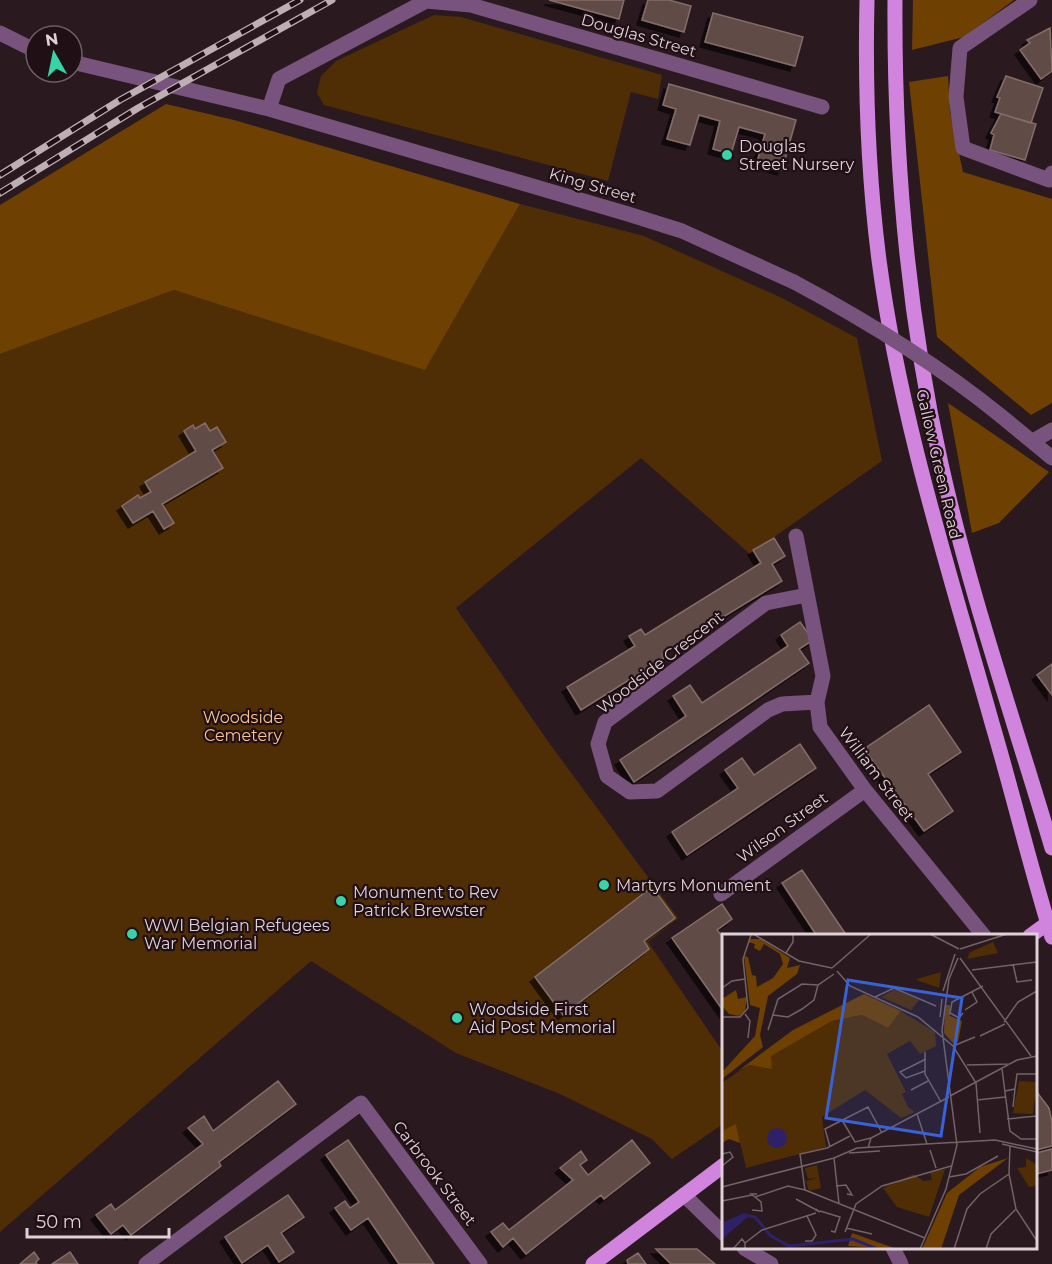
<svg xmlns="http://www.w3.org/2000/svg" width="1052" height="1264" font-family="Montserrat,sans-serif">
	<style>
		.green { fill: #4f2e06 }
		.forest { fill: #6e4002 }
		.building { fill: #604b47; stroke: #846d69; stroke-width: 1.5; filter: url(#shadow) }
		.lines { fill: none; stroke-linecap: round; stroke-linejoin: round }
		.minor { stroke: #77537d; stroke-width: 15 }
		.major { stroke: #d084de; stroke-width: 15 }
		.rail-casing { stroke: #bdafb3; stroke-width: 7 }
		.rail { stroke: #201016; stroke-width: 4.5; stroke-dasharray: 14; stroke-linecap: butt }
		.minor-bridge { stroke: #77537d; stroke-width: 15 }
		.poi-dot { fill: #36d4a7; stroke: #201016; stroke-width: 2 }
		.labels { text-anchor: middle; stroke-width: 4.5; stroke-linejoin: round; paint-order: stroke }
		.street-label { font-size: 16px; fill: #dfd2d6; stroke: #201016 }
		.poi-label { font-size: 16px; fill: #dfd2d6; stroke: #201016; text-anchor: start }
		.park-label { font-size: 16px; fill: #f7c392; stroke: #201016 }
		.inset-river { fill: none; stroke: #2f2167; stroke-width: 3 }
		.inset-road { fill: none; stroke: #726368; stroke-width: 1.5 }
		.view { fill: #3a62d8; fill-opacity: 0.15; stroke: #3a62d8; stroke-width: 3 }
		.inset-edge { fill: none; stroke: #dfd2d6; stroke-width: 3 }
	</style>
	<defs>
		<filter id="shadow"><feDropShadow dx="-5" dy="5" stdDeviation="0" flood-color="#0009"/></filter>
	</defs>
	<rect width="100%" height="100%" fill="#2a191f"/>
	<path class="green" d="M434,15L461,17L662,75L658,99L631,92L608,181L324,105L317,93L321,76L336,61Z
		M520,204L644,236L782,298L857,338L882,461L750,554L641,458L456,608L547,740L678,918L648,942L723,1052V1124L672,1159L652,1139L560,1094L456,1053L311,961L0,1232V354L174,290L425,369Z"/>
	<path class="forest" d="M913,0H1014L964,37L912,50Z
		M948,76L950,112L963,172L1052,199V403L1031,415L937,337L909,82Z
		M166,104L234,120L520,204L425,370L174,290L0,354V205Z
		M948,403L1049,472L999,523L972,533Z"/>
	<path class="building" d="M549,0H624L619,19Z
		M648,0H669L691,6L684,32L642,20Z
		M713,13L803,37L795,66L705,42Z
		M1050,28L1052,71L1041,79L1020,50L1030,43L1027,40Z
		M1006,76L1043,88L1031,123L995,112L1000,98L997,97Z
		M669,84L796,120L782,170L757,162L765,134L739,127L731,154L713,149L720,121L699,115L690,145L667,139L676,109L663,105Z
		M1001,114L1036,124L1025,160L990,150L994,135L991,133Z
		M205,423L210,431L217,427L226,442L212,450L223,468L162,504L174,523L164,529L153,511L133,523L122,506L138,495L140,498L151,492L145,482L196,451L184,431L193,425L195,429Z
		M774,538L785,556L772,564L782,581L662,654L664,658L581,710L567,687L635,646L629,636L641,629L645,635L761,563L753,550Z
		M800,622L813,640L799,649L809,663L634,782L620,760L686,716L673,696L690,685L702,703L788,646L781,635Z
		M1052,664V695L1037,675Z
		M929,705L961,752L928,774L953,811L924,831L864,749Z
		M800,744L816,768L687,855L672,832L738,788L725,770L742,758L754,775Z
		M802,870L847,936H817L782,883Z
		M652,887L675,918L644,941L649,949L563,1015L535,977Z
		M722,904L732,919L717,930L724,939V1012L672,938Z
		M278,1081L296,1104L219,1162L221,1166L131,1235L123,1225L111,1234L96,1215L111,1204L115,1210L203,1144L188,1128L204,1116L213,1131Z
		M1036,1091L1049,1108L1052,1122V1146L1036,1150Z
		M348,1140L381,1187L434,1264H399L368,1218L351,1230L335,1208L345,1201L350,1208L359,1202L326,1155Z
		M632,1140L650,1163L604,1199L601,1195L526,1254L513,1238L503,1247L491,1232L503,1223L509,1230L573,1180L560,1168L581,1151L587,1160L580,1165L588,1175Z
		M1052,1149V1170L1036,1174V1153Z
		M288,1195L304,1217L281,1233L294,1252L279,1262L268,1245L242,1263L225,1237Z
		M656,1249H697L715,1264H671Z
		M34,1252L39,1259L36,1262L37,1264H20Z
		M70,1252L78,1264H52Z
		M638,1253L646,1264H628L627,1260Z"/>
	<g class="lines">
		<path class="minor" d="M1030,0L960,48L956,97L963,148L1049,180L1052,173
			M0,33L36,51
			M72,62L269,109L628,214L682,231L794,282
			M269,109L279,79L426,1L471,5L822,107
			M1001,416L1052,458
			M1033,441L1052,430
			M796,536L823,676L817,702L820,727L865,790L984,936
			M807,595L766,603L605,722L598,744L607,776L630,792L657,791L768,710L782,704L817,702
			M721,894L865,790
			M684,1195L724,1234
			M744,1248L771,1264
			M893,1248L901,1264
			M146,1264L361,1103L480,1264"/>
		<path class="major" d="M867,0C865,86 868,174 879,260C900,419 949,570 992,723C1013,794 1030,866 1052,937
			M895,0C894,155 907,312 941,464C970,594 1014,720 1052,848
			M1030,936L1052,920
			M593,1264L724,1165"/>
		<g class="rail-casing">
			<path id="rail" d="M0,175L120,100L300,0
				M0,193L138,108L332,0"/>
		</g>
		<use href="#rail" class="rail"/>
		<path class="minor-bridge" d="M794,282C867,321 937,364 1001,416"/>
	</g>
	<g class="poi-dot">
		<circle cx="727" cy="155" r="6"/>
		<circle cx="604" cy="885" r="6"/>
		<circle cx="341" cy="901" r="6"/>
		<circle cx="132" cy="934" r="6"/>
		<circle cx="457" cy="1018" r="6"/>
	</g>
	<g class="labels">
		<g class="street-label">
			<text transform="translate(639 35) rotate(16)" y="6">Douglas Street</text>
			<text transform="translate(593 185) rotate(16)" y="6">King Street</text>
			<text transform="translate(939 464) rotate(77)" y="6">Gallow Green Road</text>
			<text transform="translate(660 662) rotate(-38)" y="6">Woodside Crescent</text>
			<text transform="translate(877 774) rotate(53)" y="6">William Street</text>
			<text transform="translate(782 827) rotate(-36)" y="6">Wilson Street</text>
			<text transform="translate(435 1173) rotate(53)" y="6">Carbrook Street</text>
		</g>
		<g class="poi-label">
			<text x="739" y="152">Douglas<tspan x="739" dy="18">Street Nursery</tspan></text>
			<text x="616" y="891">Martyrs Monument</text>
			<text x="353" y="898">Monument to Rev<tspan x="353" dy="18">Patrick Brewster</tspan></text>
			<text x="144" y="931">WWI Belgian Refugees<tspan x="144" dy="18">War Memorial</tspan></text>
			<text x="469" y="1015">Woodside First<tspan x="469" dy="18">Aid Post Memorial</tspan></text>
		</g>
		<g class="park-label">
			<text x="243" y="723">Woodside<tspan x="243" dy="18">Cemetery</tspan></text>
		</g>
	</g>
	<g transform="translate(722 934)">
		<rect width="315" height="315" fill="#2a191f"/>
		<path d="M271,8L276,19L245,25L248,18ZM219,38L217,54L195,46V45ZM173,55L197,66L189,76L159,63ZM179,77L213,98L214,112L198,120L188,107L165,120L184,158L180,160L186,173L193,178L179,184L143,156L100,183L104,213L24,234L14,191L0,197V149L26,131L45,132L48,122L110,87L140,81L166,94ZM297,147L315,148L311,180L291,179ZM304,224L315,231V252L307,253L295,234L304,233ZM95,231L99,254L87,257L84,247L95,244L86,245L83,234ZM223,235L207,283L175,273L161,254L192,240L201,247L210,246L208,238Z" fill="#4f2e06"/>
		<path d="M29,5H39L68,24L65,34L78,31L75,40L46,62L38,101L41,113L0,145V138L33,102L38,74L28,71L22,22L26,23L30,41L34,42L35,53L51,44L61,30L58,20L42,10L38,17L32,14L33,10L26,8ZM14,56L16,65L25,63L23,77L17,82L7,80L0,72V65ZM142,60L179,77L166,94L140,81L110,87L49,122L50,135L27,131L16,137L71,96ZM223,71H228V82L240,87L236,108L231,109L222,99ZM14,190L18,209L7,205L0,209V197ZM286,224L237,261L219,315H200L225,259L258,233ZM130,299L175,315L126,312Z" fill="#6e4002"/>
		<path d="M45 204a10 10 0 1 1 20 0a10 10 0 1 1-20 0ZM22,279L27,282L0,305V289Z" fill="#2f2167"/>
		<path class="inset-river" d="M23,281L33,283L49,302L67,312L131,305L155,315"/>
		<path class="inset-road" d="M208,0L237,15M33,1L77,27L110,34M238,15L285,0M64,19L71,8V0M238,24L309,122M291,30L295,48L310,46M110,34L149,0M250,36L315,28M115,37L128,52L196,83L231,112L254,149L258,199M0,54L10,47L23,45M221,57L233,20M153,63L172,54L214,72M243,76L255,68L250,58M241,79L237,84L228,79L230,68L261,52M23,80L28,87L26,104M51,81L66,83L80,75L92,66L96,51M0,83H18L26,74L21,25L29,1M218,83L220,65M282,88L296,68L315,57M46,96L56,65L80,50L96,51L112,40M258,102L283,90M231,112L253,103M203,118V140L219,168M245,131L288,130M280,135L288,197L299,205H315M203,137L184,144L178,138L204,125M189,156L206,147M283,157L293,155L295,140H315M228,162L295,126L315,122M255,166L283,163M291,173L293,155M195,180L205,210M285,185L315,182M120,186L133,208L149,204M280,210L315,218M288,212L287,240L294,275L315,307M108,213L103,195L146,173L160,199M146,214L149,204L227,163M208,216L214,234M127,219L158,217M0,220L8,218L11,223L0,232M112,224L117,270M227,243L244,240L276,222M114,252L124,251L130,261L125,260M0,253L112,224L135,214L273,206L315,215M83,256L78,220L105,214L128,202M35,260H29L33,263L66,252L83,256L203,304M74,265L98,278L94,275M0,267L30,261M30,276L40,277L39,268L33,263M98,277L118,283L113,298L109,297M124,294L150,300M123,298L134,270L160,252L229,232M83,307H90L94,301L85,282M11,315L20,305L23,309M23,315V309L40,296L94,279M97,315H116M198,315L224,255L235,211L220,96L227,45L236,24M232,315L245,275L258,260L287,240M264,315L269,300L294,275"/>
		<path class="view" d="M126,46L240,64L219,202L104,184Z"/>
		<rect width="315" height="315" class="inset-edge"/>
	</g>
	<g transform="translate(54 54) rotate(351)"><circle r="28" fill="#201016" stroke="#6c5e63" stroke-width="1.5"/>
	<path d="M0-4.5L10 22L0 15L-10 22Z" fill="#36d4a7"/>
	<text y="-9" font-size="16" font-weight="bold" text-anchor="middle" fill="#dfd2d6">N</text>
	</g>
	<path d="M27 1228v9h142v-9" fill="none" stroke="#dfd2d6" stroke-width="3"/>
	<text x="36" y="1228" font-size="18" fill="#dfd2d6" stroke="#201016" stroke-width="4.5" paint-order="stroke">50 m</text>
</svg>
